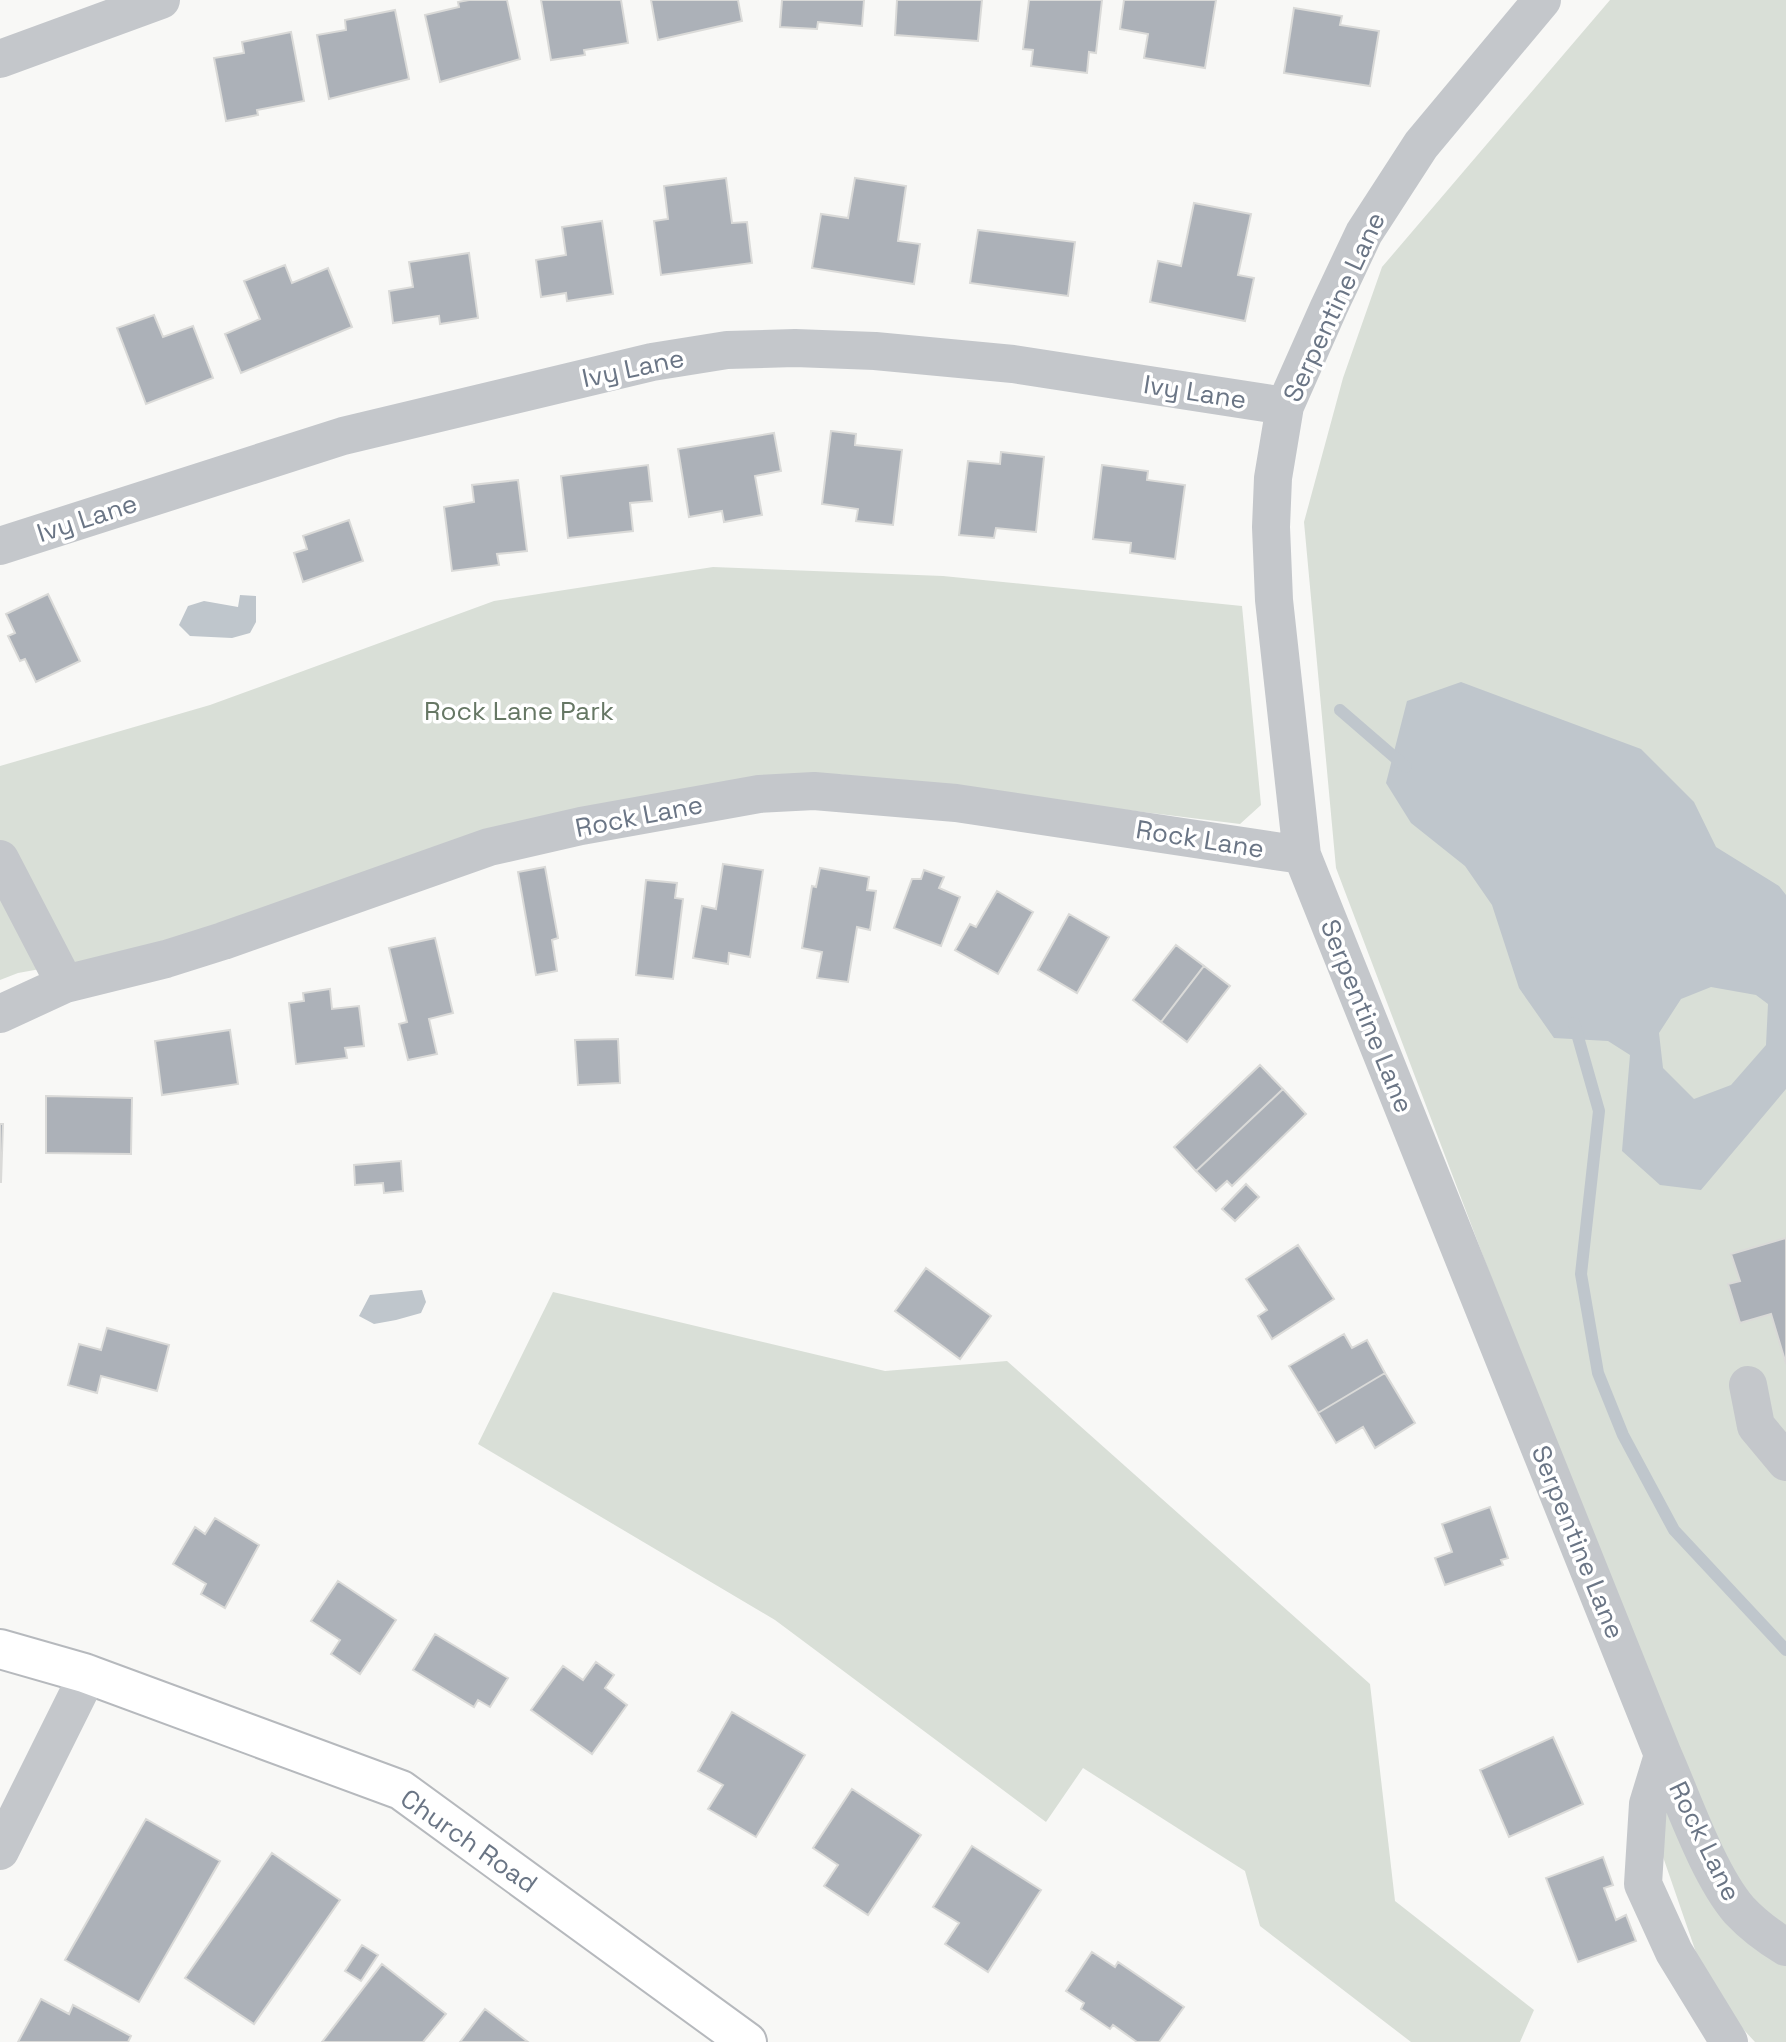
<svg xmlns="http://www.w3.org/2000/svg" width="1786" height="2042" font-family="'Space Grotesk',sans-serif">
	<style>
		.green { fill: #d9dfd7 }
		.water { fill: #bfc6cc; fill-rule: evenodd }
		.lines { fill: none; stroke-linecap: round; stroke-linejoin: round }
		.stream { stroke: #bfc6cc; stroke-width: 12 }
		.building { fill: #acb1b8; stroke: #dadad8; stroke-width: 2 }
		.primary-casing { stroke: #b6b9bd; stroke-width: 42 }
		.street { stroke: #c4c7cb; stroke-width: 38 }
		.primary { stroke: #fff; stroke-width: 38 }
		.labels { text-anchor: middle; stroke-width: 7; stroke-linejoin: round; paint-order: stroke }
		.street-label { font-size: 26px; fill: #6a7585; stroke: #fff }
		.park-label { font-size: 26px; fill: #667764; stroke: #fff }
	</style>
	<rect width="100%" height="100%" fill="#f8f8f6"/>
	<path class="green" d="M1610,0H1786V2042H1755L1710,1993L1662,1854L1665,1736L1336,868L1304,522L1343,378L1382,267Z
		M713,567L943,576L1242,606L1261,805L1240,824L837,774L96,959L18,973L0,980V766L210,705L494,601Z
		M553,1292L885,1371L1007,1361L1370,1684L1395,1901L1534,2010L1520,2042H1411L1260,1926L1245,1871L1083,1768L1046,1822L775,1620L478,1444Z"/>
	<path class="water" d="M240,595L256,596V622L250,633L232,638L190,636L179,625L188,606L204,601L238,607Z
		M1461,682L1641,749L1694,802L1716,847L1779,886L1786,895V1089L1701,1190L1660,1185L1622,1151L1630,1055L1608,1041L1554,1038L1519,988L1492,905L1465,866L1411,823L1386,783L1407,701ZM1711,987L1756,995L1768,1004L1766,1045L1731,1085L1694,1099L1663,1068L1659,1033L1681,999Z
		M422,1290L426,1302L421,1313L396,1320L374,1324L359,1316L370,1295Z"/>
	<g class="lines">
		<path class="stream" d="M1340,710L1406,767
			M1574,1023L1599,1111L1581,1274L1598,1373L1623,1435L1674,1530L1786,1650"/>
	</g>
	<path class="building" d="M469,0H507L520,59L440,82L425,15L459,7L458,2Z
		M541,0H621L628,43L584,50L585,55L551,60Z
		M651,0H738L742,21L658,40Z
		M782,0H864L862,26L818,22L817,29L780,27Z
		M897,0H982L978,41L895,35Z
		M1029,0H1102L1096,53L1089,52L1087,73L1031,66L1033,50L1023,49Z
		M1124,0H1216L1205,68L1144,58L1148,34L1120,29Z
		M1294,8L1342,16L1340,25L1379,31L1370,86L1284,73Z
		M395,10L409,79L329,99L317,35L346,30L345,20Z
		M291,32L304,101L257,110L258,115L226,121L214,58L244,53L242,42Z
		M726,178L732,223L747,222L752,263L661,275L654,221L668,219L664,186Z
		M855,178L906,186L898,241L920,244L914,284L812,268L821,214L848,218Z
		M1194,203L1251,214L1238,275L1254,278L1245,321L1150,302L1158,261L1181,266Z
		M602,221L613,294L567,301L566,293L541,297L536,260L566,255L562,227Z
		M978,230L1075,242L1068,296L970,283Z
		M469,253L478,318L440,324L439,316L393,323L389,291L413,287L409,262Z
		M285,265L292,283L328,268L352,327L241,373L225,334L260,319L244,281Z
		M154,315L163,337L193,326L213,378L146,404L117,328Z
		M831,431L856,434L855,445L902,450L893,525L856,521L858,509L822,504Z
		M774,433L781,471L755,476L762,515L724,522L722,511L689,517L678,449Z
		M1001,452L1044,457L1036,532L996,528L994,538L959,535L968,461L1000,464Z
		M648,465L652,501L630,503L633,531L568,538L561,476Z
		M1102,465L1148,471L1147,480L1185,485L1175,559L1130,553L1131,543L1093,539Z
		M518,480L527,551L497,554L499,565L452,571L444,507L474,502L472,485Z
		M349,520L363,561L303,582L294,553L307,549L303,536Z
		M48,594L80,661L36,682L25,659L20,661L8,636L15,633L6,614Z
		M723,864L763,870L750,957L729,953L728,964L693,958L702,906L716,909Z
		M545,867L558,938L552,940L557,971L536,975L518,872Z
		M820,868L869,877L867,890L876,891L870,930L857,927L848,982L817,978L822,952L802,948L812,886L816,887Z
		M924,870L944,877L939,888L960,897L941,946L894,928L912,879H921Z
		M646,880L677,883L675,898L683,899L673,979L636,975Z
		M997,891L1033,912L998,974L955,950L970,924L976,927Z
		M1069,914L1109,937L1077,993L1038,970Z
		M435,938L453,1013L429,1019L437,1054L408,1060L399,1024L407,1022L389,948Z
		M1176,945L1204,966L1161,1022L1133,1000Z
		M1204,966L1230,986L1187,1042L1161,1022Z
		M330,989L332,1009L359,1006L364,1046L345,1048L347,1058L296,1064L289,1003L304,1001L303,993Z
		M230,1030L238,1084L162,1095L155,1041Z
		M618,1039L620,1083L578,1085L575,1040Z
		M1260,1065L1283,1089L1196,1171L1174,1147Z
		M1283,1089L1306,1114L1232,1186L1227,1181L1216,1191L1196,1171Z
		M46,1096L132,1098L131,1154L46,1153Z
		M0,1124H3L1,1182H0Z
		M401,1161L403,1191L384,1193L383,1183L355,1185L354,1165Z
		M1246,1184L1259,1197L1235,1221L1222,1209Z
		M1786,1238V1364L1771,1314L1740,1323L1728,1284L1740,1281L1731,1254Z
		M1298,1245L1334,1299L1272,1339L1258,1316L1267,1310L1246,1279Z
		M926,1268L991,1316L960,1359L895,1311Z
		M107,1328L169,1345L157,1391L101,1376L97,1393L68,1385L79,1344L101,1350Z
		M1344,1334L1352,1348L1367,1340L1385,1373L1318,1413L1289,1366Z
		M1385,1373L1415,1423L1375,1448L1363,1427L1336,1443L1318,1413Z
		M1490,1507L1508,1558L1501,1560L1503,1565L1445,1585L1435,1558L1452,1552L1442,1524Z
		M215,1518L259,1545L225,1608L201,1594L206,1584L173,1564L195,1527L205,1534Z
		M338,1581L396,1620L360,1674L331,1654L340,1640L311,1621Z
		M435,1634L508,1678L490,1707L478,1700L474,1707L413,1670Z
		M596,1662L614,1675L605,1688L627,1705L592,1754L531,1710L563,1666L583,1680Z
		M732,1712L805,1755L756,1837L708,1809L723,1785L698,1771Z
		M1553,1737L1583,1804L1509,1837L1480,1770Z
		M852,1789L921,1835L868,1915L824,1886L838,1865L813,1848Z
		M146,1819L220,1861L139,2002L65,1960Z
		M972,1846L1041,1890L988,1972L945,1944L959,1923L933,1907Z
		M272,1853L340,1900L254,2024L185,1978Z
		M1603,1857L1613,1885L1604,1888L1616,1920L1626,1915L1636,1941L1578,1962L1546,1878Z
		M362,1945L378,1955L361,1981L345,1971Z
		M1092,1952L1115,1967L1118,1962L1184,2007L1159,2042H1137L1113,2025L1110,2029L1081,2009L1084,2003L1066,1991Z
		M382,1964L446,2014L423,2042H322Z
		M41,1999L69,2014L73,2005L131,2036L128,2042H18Z
		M485,2009L528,2042H460Z"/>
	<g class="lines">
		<g class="primary-casing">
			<path id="primary" d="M0,1649L84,1673L401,1790L747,2042"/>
		</g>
		<path class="street" d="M1542,0L1421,145L1364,233L1329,307L1285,406L1273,478L1271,527L1274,600L1302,855L1663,1755C1683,1800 1708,1874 1739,1910C1753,1925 1769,1937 1786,1947
			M0,59L161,0
			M0,546L343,436L652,362L727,350L795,348L875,351L1013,364L1285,406
			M0,859L65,984
			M0,1014L65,984L166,959L223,941L489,847L581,826L759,794L814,791L956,803L1302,855
			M1748,1385L1756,1426L1786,1462
			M1663,1755L1648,1804L1643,1884L1674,1952L1729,2042
			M0,1851L88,1674"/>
		<use href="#primary" class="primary"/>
	</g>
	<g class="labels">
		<g class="street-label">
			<text transform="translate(1334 307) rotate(-65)" y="9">Serpentine Lane</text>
			<text transform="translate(633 368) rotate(-12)" y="9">Ivy Lane</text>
			<text transform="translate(1195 392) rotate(9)" y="9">Ivy Lane</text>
			<text transform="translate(87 518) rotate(-18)" y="9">Ivy Lane</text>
			<text transform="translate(639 816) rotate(-11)" y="9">Rock Lane</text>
			<text transform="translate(1200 839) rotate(9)" y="9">Rock Lane</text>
			<text transform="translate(1367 1016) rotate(68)" y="9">Serpentine Lane</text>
			<text transform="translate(1578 1542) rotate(68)" y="9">Serpentine Lane</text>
			<text transform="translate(469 1841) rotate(35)" y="9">Church Road</text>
			<text transform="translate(1705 1841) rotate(64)" y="9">Rock Lane</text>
		</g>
		<g class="park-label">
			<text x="519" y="720">Rock Lane Park</text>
		</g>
	</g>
</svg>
